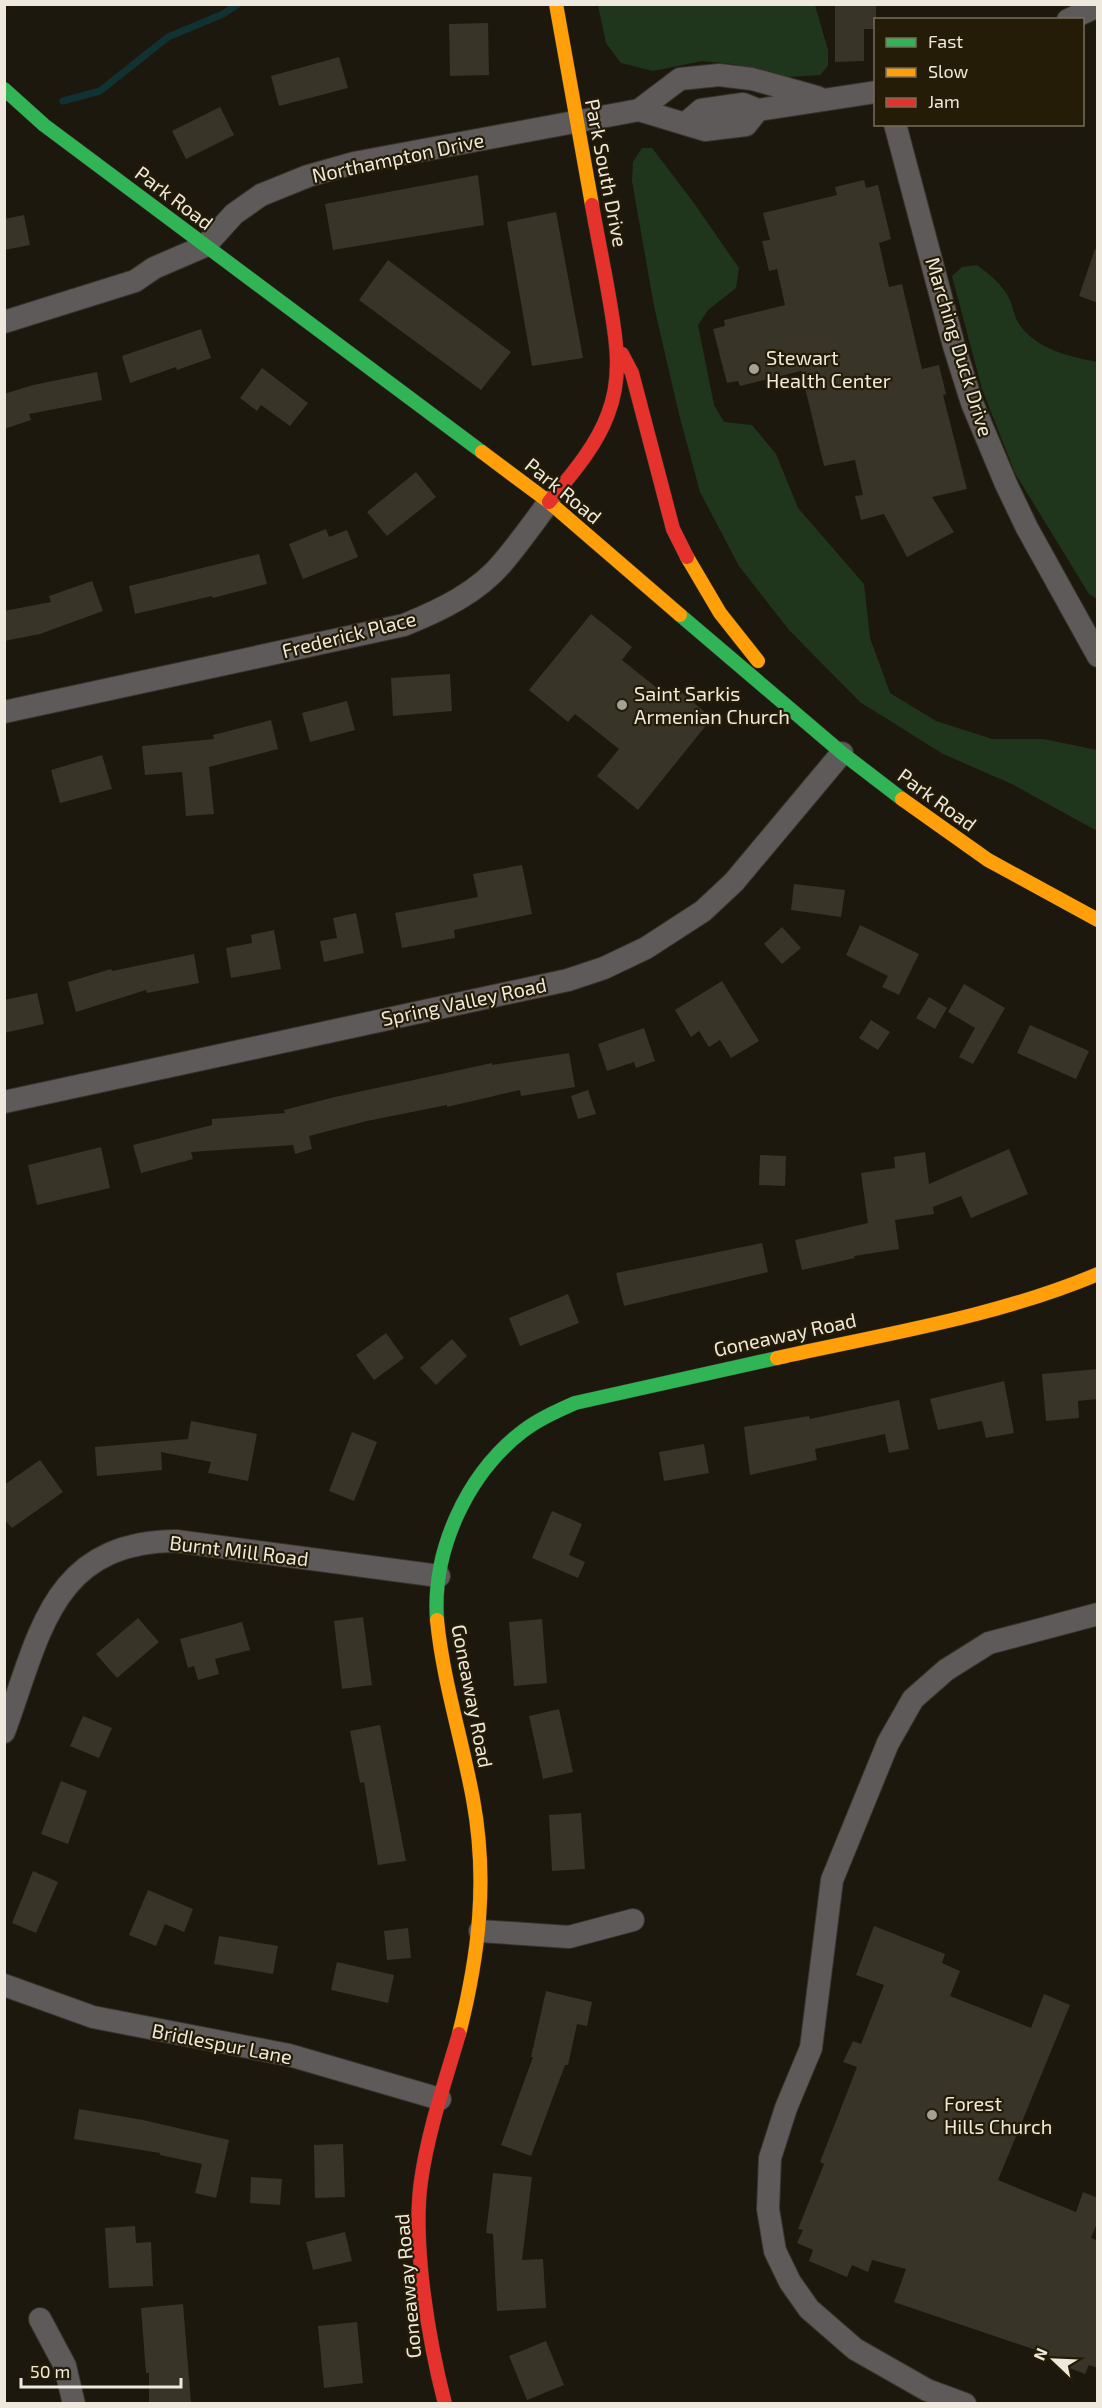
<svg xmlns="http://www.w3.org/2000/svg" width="1102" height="2408" font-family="'Exo 2',sans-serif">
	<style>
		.green { fill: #20361c }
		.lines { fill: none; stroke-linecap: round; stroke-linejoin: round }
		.stream { stroke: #113233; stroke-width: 7 }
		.building { fill: #383427 }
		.street-casing { stroke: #39342c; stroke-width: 24 }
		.fast-casing { stroke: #39342c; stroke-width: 15 }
		.slow-casing { stroke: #39342c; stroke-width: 15 }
		.jam-casing { stroke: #39342c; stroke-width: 15 }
		.street { stroke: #5e5a59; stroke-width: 22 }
		.fast { stroke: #30b455; stroke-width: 14 }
		.slow { stroke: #ff9f0a; stroke-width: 14 }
		.jam { stroke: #e5322d; stroke-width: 14 }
		.poi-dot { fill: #a5a094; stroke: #241c06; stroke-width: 2 }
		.labels { text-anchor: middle; stroke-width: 4.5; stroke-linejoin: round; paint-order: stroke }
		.street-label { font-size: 20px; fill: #eee9dc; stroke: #241c06 }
		.poi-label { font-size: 20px; fill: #eee9dc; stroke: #241c06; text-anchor: start }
	</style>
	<rect width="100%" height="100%" fill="#1d180d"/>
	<path class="green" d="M598,5H815L828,50V66L820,75L787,77L732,64L702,61L653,71L621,63L606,43Z
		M642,148H652L691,199L739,268L736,288L708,310L698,325L714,405L724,422L752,425L776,454L798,508L864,584L870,638L890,693L936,721L992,739H1043L1097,750V831L1012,784L943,754L860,702L789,630L739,566L700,492L679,414L654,306L632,181L633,162Z
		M977,265C989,274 1002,284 1009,298C1013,306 1014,317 1019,324C1037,350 1069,356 1097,362V599L1089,594L1015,473L982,389L952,276L962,267Z"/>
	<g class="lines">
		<path class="stream" d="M63,101L100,91L168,37L223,14L238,4"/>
	</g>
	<path class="building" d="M835,4H876V29H864V61L835,62Z
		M488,23L489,75L450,76L449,24Z
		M339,57L348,88L279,106L271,76Z
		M220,107L234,135L186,159L172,131Z
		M478,175L484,225L333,250L325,204Z
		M864,180L866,188L878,185L891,239L879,243L889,287L902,284L922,369L939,365L946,394L943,395L967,489L932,497L954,532L907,557L884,514L861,520L855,496L863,495L855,460L824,466L801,371L740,386L738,381L727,383L713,329L725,326L724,320L785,305L777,269L769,271L762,241L770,240L763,213L837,195L835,187Z
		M556,212L583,358L532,366L507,222Z
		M24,215L30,245L4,250V219Z
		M1095,249L1098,250V303L1079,296Z
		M388,260L511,352L481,390L359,300Z
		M201,329L211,358L177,370L176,367L130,383L122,356Z
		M262,368L308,403L290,426L261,405L257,411L240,398Z
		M97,372L102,400L29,414L31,420L4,429V394L33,385Z
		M416,472L436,497L387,536L367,512Z
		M326,529L329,537L347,530L358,557L303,579L289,544Z
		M259,554L267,584L213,598L212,596L135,614L129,586Z
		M92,581L103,611L40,634L4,641V611L51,602L49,596Z
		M591,614L632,647L622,660L667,696L675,687L712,718L638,810L597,776L619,749L575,714L568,722L529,690Z
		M450,674L452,711L393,716L391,678Z
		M347,701L355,730L310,742L302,713Z
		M271,720L278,749L209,767L214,814L186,816L182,772L145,775L142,746L214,739L213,735Z
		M102,755L112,789L60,803L51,770Z
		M522,865L532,914L454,930L455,938L402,948L395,913L478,897L473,874Z
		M794,884L845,890L841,917L791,910Z
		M356,913L364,953L324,962L320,941L337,938L333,918Z
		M860,925L919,954L899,995L882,987L888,976L846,955Z
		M782,927L801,948L782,964L764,944Z
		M274,930L281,969L231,978L226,948L252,943L251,935Z
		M194,954L199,983L147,993L146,990L76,1012L68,982L111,969L112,971Z
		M722,981L759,1041L731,1058L720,1040L709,1047L699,1031L691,1037L675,1010Z
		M964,984L1005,1008L973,1064L959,1057L975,1028L948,1012Z
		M37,993L44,1024L4,1033V1000Z
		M929,997L947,1008L935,1029L916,1018Z
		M871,1020L890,1032L878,1050L859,1038Z
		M1030,1025L1089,1051L1076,1079L1017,1053Z
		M644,1028L655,1061L636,1068L634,1062L607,1071L598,1044Z
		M569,1053L575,1087L521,1096L520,1090L447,1107V1105L367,1121L309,1136L312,1149L295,1154L293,1145L191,1152L193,1159L141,1173L133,1145L212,1125V1119L285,1113L284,1110L335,1097L492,1063V1065Z
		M588,1090L596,1114L578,1119L571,1096Z
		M101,1147L110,1188L37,1205L28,1165Z
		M1009,1149L1028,1194L971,1218L961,1196L933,1207L934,1214L895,1220L899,1249L854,1256L855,1258L802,1270L795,1240L868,1223L861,1173L895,1168L894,1157L925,1152L929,1184Z
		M760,1155L786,1156L785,1186L759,1185Z
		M762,1243L768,1272L624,1306L616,1273Z
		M568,1294L579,1323L520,1346L509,1318Z
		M386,1333L404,1358L374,1380L356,1355Z
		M452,1339L467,1356L436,1385L420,1368Z
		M1098,1369V1399L1078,1401L1079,1418L1046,1421L1042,1374Z
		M1004,1381L1014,1433L986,1438L982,1421L938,1430L930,1399Z
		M899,1400L909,1449L889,1453L885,1434L815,1449L817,1460L750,1475L744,1427L809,1416L810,1419Z
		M191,1421L257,1434L248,1481L208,1473L211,1462L161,1452L162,1470L97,1476L95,1447L188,1439Z
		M352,1432L377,1442L354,1501L329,1491Z
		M704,1444L709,1473L664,1481L659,1452Z
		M40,1460L63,1492L12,1528L4,1519V1485Z
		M552,1511L582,1524L569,1555L585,1562L578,1578L532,1558Z
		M363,1617L372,1685L342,1689L334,1621Z
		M138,1618L159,1642L117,1678L96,1654Z
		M542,1619L547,1683L514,1686L509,1622Z
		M242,1622L250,1650L215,1659L219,1674L198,1680L194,1666L188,1668L180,1639Z
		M559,1709L573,1772L543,1779L529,1716Z
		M83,1716L112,1728L99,1758L70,1746Z
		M380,1725L406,1861L378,1865L364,1782L360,1783L350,1731Z
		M61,1781L87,1791L68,1844L41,1834Z
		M581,1813L585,1869L552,1871L549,1815Z
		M33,1871L58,1882L36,1933L12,1923Z
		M148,1890L193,1909L184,1932L165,1924L156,1946L129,1935Z
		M874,1926L945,1954L942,1963L960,1971L950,1996L1031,2028L1044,1994L1070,2005L998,2180L1076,2212L1083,2192L1098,2198V2221L1091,2238L1098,2241V2368L1089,2365L1085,2374L1044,2358L1045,2353L894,2302L906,2269L872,2260L868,2272L852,2265L847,2277L809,2261L813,2250L797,2243L803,2230L798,2229L824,2164L820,2162L857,2067L843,2062L853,2041L861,2044L884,1985L856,1975Z
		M408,1928L411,1958L387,1960L384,1931Z
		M219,1936L278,1946L273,1974L214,1964Z
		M337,1962L394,1975L388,2003L331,1990Z
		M546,1991L592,2002L587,2026L577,2024L568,2065H565L531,2156L501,2145L533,2057H531Z
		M79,2109L143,2120L229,2140L216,2198L195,2193L202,2164L160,2155V2153L74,2139Z
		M343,2144L345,2197L315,2198L314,2145Z
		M493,2173L532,2177L522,2260L543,2259L546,2308L497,2311L493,2234L486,2233Z
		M251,2177L282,2179L280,2205L250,2203Z
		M135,2226L136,2243L151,2242L153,2286L109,2288L105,2228Z
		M345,2232L352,2261L313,2270L306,2242Z
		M183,2304L191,2403H149V2373H146L141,2308Z
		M357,2322L363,2383L324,2388L318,2326Z
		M546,2341L564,2385L527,2400L509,2356Z"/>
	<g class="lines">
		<g class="street-casing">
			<path id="street" d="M1068,20L1098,6
				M639,110L680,79L719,75L752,79L817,97
				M686,123L701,110L743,104L758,110L876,92
				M895,124L954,346L972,403L1006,484L1027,528L1098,656
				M4,322L135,281L154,268L205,246L234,214L261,195L308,176L354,163L639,110L705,130L746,125L758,110
				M4,712L404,625C441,610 479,592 504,561C520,542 534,522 549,502
				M4,1102L568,980L604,968L646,948L703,911L734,882L842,753
				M4,1732C40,1635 51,1542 176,1541L439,1576
				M480,1931L569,1937L633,1920
				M4,1985L93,2017L289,2055L440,2099
				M40,2319L65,2366L74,2404
				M965,2404L927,2390L855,2349L809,2309L790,2282L775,2251L768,2209L770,2158L786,2108L811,2048L832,1880L888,1743L913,1699L946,1670L989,1643L1098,1614"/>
		</g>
		<g class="fast-casing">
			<path id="fast" d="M4,89L44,125L482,452
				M680,615L842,753L902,799
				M437,1620C432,1550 467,1474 523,1431C539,1419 557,1411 575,1403L777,1358"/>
		</g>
		<g class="slow-casing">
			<path id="slow" d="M556,4L592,205
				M482,452L549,502L680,615
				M687,557L720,613L758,661
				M902,799L988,860L1098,920
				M777,1358C884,1334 996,1317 1098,1274
				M437,1620C443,1681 462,1739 473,1799C488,1880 479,1955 459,2034"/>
		</g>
		<g class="jam-casing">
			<path id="jam" d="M622,354L632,373L673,529L687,557
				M549,502C571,475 596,447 608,414C624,373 615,333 608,291C603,262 597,234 592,205
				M445,2404C429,2342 412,2244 421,2181C428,2131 445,2082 459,2034"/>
		</g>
		<use href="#street" class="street"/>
		<use href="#fast" class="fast"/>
		<use href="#slow" class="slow"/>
		<use href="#jam" class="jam"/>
	</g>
	<g class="poi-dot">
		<circle cx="754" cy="369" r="6"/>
		<circle cx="622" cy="705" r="6"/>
		<circle cx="932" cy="2115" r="6"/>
	</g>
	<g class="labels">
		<g class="street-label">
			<text transform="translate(398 158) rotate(-12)" y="7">Northampton Drive</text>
			<text transform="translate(606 173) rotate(79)" y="7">Park South Drive</text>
			<text transform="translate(174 198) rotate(37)" y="7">Park Road</text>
			<text transform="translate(959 347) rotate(73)" y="7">Marching Duck Drive</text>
			<text transform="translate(563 491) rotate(39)" y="7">Park Road</text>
			<text transform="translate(349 635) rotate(-14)" y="7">Frederick Place</text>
			<text transform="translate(937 800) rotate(36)" y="7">Park Road</text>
			<text transform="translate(464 1002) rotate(-12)" y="7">Spring Valley Road</text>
			<text transform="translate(785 1335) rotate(-12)" y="7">Goneaway Road</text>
			<text transform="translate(239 1551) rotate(7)" y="7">Burnt Mill Road</text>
			<text transform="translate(472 1696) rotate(79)" y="7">Goneaway Road</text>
			<text transform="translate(222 2044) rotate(11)" y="7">Bridlespur Lane</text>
			<text transform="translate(408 2286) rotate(-95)" y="7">Goneaway Road</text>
		</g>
		<g class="poi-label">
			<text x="766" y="365">Stewart<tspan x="766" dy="23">Health Center</tspan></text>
			<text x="634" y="701">Saint Sarkis<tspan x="634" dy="23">Armenian Church</tspan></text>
			<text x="944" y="2111">Forest<tspan x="944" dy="23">Hills Church</tspan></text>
		</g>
	</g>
	<rect width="1102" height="2408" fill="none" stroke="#eee9dc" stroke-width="12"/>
	<rect x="874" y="18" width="210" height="108" fill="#241c06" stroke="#756e5c" stroke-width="1.5"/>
	<rect x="886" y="38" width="30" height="9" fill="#30b455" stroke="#756e5c" stroke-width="1.5"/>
	<text x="928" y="48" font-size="18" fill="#eee9dc">Fast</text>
	<rect x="886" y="68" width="30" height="9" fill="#ff9f0a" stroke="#756e5c" stroke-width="1.5"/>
	<text x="928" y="78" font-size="18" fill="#eee9dc">Slow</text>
	<rect x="886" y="98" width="30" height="9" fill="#e5322d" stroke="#756e5c" stroke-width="1.5"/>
	<text x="928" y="108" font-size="18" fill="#eee9dc">Jam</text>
	<g transform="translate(1054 2360) rotate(293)" stroke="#241c06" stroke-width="4.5" paint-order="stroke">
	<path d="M0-4.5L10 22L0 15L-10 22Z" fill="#eee9dc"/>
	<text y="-9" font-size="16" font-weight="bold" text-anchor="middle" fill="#eee9dc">N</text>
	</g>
	<path d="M21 2378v9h160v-9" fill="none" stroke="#eee9dc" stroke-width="3"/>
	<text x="30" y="2378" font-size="18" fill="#eee9dc" stroke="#241c06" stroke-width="4.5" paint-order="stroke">50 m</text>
</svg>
